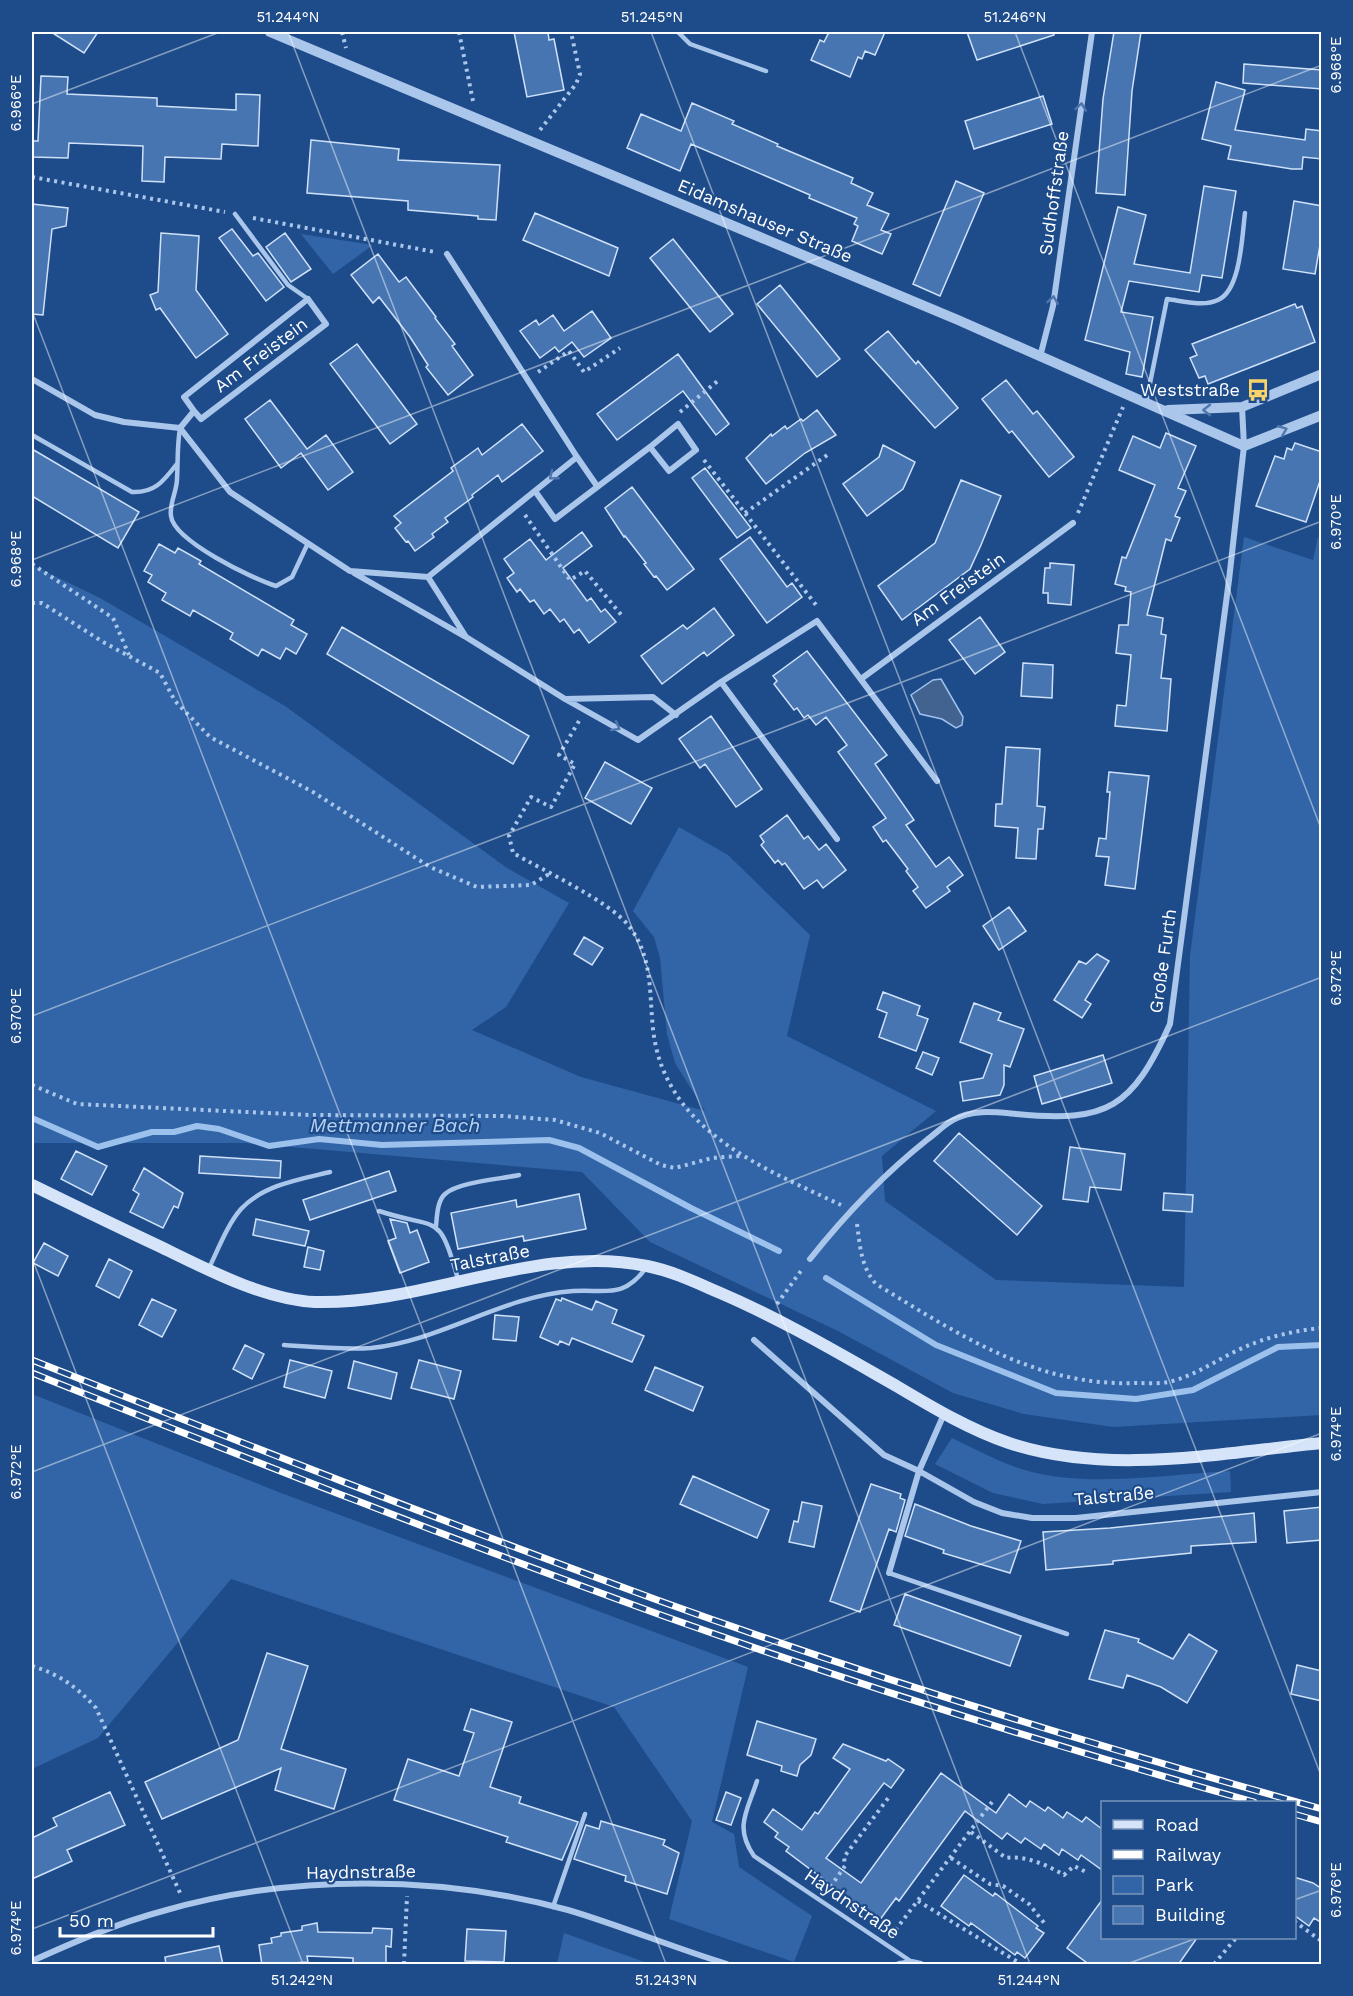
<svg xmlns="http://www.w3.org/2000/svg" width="1353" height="1996" font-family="'Work Sans',sans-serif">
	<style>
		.green { fill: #3265a7 }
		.water { fill: #426290; stroke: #9dc1ed; stroke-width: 1.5 }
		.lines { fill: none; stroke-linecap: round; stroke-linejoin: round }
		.stream { stroke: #9dc1ed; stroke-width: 6 }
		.building { fill: #4775b2; stroke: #cfe1f8; stroke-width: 1.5 }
		.path { stroke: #aac6eb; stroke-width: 4; stroke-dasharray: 3 4.5; stroke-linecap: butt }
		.service { stroke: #aac6eb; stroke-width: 4.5 }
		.minor { stroke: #aac6eb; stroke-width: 6 }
		.tertiary { stroke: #aac6eb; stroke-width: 10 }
		.secondary { stroke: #d6e4f9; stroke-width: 12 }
		.rail-casing { stroke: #fff; stroke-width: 7 }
		.rail { stroke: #1e4c8a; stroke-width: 4.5; stroke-dasharray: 14; stroke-linecap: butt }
		.oneway { stroke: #4f77ac }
		.ticks { fill: none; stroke: #fff; stroke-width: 1.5; stroke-opacity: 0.45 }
		.labels { text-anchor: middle; stroke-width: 4.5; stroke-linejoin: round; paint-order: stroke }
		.street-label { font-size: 18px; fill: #fff; stroke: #1e4c8a }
		.poi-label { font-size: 18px; fill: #fff; stroke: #1e4c8a; text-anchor: end }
		.water-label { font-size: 20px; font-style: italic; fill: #b6d1f3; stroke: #1e4c8a }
		.neatline { fill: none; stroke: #fff; stroke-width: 2 }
		.ticks-label { font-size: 15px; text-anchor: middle; fill: #fff }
	</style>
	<rect width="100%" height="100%" fill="#1e4c8a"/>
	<path class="green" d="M301,234L373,245L333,274Z
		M1244,537L1313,560L1318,537L1321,538V1415L1113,1427L1024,1414L953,1393L838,1331L650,1242L582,1172L245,1143H32V565L100,598L285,706L507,868L569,903L506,1007L472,1030L581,1077L705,1111L675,1063L667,1034L660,958L654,937L633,911L679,827L728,855L810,935L787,1036L936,1111L882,1156L885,1201L996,1280L1184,1287L1190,956Z
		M32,1394L281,1493L748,1667L712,1822L734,1834L739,1867L812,1916L794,1962L669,1919L692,1821L614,1707L231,1579L98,1738L32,1769Z
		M952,1438C981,1452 1009,1468 1041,1474C1096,1486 1173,1474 1230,1471L1231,1492L1043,1504L993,1493L935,1464Z
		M564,1933L650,1964H557Z"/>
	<path class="water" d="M941,679L963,717L962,725L956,728L942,719L920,714L911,695L933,680Z"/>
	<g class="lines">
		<path class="stream" d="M32,1118L98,1147L152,1132H174L197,1126L219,1129L269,1146L319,1139L382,1145L549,1140L579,1148L691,1208L779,1251
			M826,1278L936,1345L1056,1393L1136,1399L1193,1390L1278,1347L1322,1345"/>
	</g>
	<path class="building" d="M51,32H98L84,53Z
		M514,32H548L549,40L554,39L564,90L527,97Z
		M829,32H885L875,55L865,51L862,59L858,57L850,77L811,60L820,40L824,42Z
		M967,32H1054V35L977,60Z
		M1114,32H1141L1132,91L1125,195L1096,193L1103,99Z
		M1244,64L1322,70V89L1243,83Z
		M41,76L68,77L67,94L157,98V106L236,110V94L260,95L258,146L222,144L221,159L165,157L164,182L142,181L143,146L69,143L68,158L32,157V141H38Z
		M1216,82L1245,90L1235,130L1305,140L1306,129L1322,131V159L1303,157L1302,169H1292L1228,159L1231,146L1202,139Z
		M1043,96L1052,124L974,149L965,121Z
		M692,103L734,121L732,124L778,144L777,146L853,178L851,183L873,193L867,205L889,214L881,230L891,234L882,254L852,241L858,226L854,224L857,218L809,198L810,195L691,144L680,171L627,148L641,114L681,131Z
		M311,140L399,149L398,160L500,165L496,220L478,219V216L408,210V201L307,193Z
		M956,181L984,193L940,296L913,284Z
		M1204,186L1236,191L1222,278L1202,275L1199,292L1129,281L1121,312L1153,317L1142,377L1126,374L1130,352L1085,340L1118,207L1146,215L1134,264L1190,273Z
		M1294,201L1322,206V233L1315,274L1283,269Z
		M32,204L68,208L66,226L52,229L43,315L32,314Z
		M535,213L618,248L609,276L523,240Z
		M232,229L253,256L258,253L284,287L266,301L219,238Z
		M161,233L199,236L196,290L228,334L196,358L160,308L156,310L150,295L158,292Z
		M285,233L311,269L291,282L266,247Z
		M673,239L733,314L710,332L650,258Z
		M378,254L399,282L406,277L436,317L435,318L455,344L452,346L473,375L448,395L426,367L428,365L410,337L379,297L373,303L351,275Z
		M780,285L840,359L817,377L757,304Z
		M1295,304L1297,308L1302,306L1315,342L1208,384L1205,376L1199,378L1190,358L1197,355L1192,344Z
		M592,311L611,338L584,357L572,342L559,352L555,347L540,358L520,331L536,320L539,325L553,315L564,331Z
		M888,331L916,364L918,361L958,408L935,428L865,350Z
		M357,344L417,424L390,444L330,364Z
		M678,354L729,424L716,435L683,391L617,440L597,414Z
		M1006,380L1033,414L1037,411L1074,457L1049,477L1012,431L1009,433L982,399Z
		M270,400L307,449L326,435L353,472L328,490L301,453L281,468L245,419Z
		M817,410L836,435L805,453L766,484L746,458L771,434L772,436L785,426L787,429L801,419L803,421Z
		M522,424L543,451L502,482L498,475L472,495L473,497L445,518L448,522L432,534L434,537L415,551L408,541L406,542L395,528L401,523L394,516L453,471L451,468L478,448L482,455Z
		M1166,433L1196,446L1178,488L1186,491L1175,516L1180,518L1171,541L1166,539L1147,615L1163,618L1161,634L1166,635L1161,678L1171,679L1167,731L1115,726L1117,705L1126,706L1131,655L1116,653L1119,625H1128L1131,592L1125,591L1126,587L1115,584L1122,557L1126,558L1155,485L1119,470L1133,436L1160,448Z
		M1295,443L1322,452V475L1306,522L1256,506L1275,456L1284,459L1287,448L1292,450Z
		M883,445L915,462L903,489L867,516L843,484L879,457Z
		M32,449L139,512L118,548L32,496Z
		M705,468L751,528L737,538L692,478Z
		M961,480L1001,496L981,545L970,569L902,620L878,586L935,543Z
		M632,487L694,569L667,590L656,576L654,577L644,564L646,563L625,536L624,537L605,508Z
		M582,532L592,546L563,568L587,601L591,598L601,612L605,609L616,622L589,643L579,629L574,633L564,619L560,622L550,609L544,614L534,600L530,602L520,589L517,592L507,578L514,573L504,559L530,539L546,560Z
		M750,537L787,587L792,583L802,597L767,623L720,559Z
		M159,544L175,553L178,548L201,561L199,564L294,620L291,625L307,634L296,654L286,648L280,659L262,649L258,656L230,639L233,633L193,610L190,616L162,600L166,593L148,582L152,575L144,571Z
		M1050,563L1074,565L1071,605L1048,603V593H1043L1045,568H1050Z
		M714,608L734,635L707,656L704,652L662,684L641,656L683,625L687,629Z
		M980,617L1005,652L975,674L949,640Z
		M342,627L529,736L513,764L327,654Z
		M807,651L887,755L875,764L914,820L906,825L936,867L949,857L963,875L947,887L950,891L926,908L913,891L918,887L906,871L908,869L886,840L883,842L873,827L886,818L838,752L847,745L826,717L816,725L808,715L804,718L797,708L794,710L774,684L777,681L773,676Z
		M1023,663L1053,665L1052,698L1021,696Z
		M711,716L762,789L736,807L705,764L700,768L679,739Z
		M1006,747L1040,749L1037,806L1045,807L1043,829H1038L1036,859L1016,858L1018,828L995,826L996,804H1002Z
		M605,762L652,788L631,824L585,798Z
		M1109,772L1149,776L1135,889L1105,885L1109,857L1096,856L1099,838L1106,839L1110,792H1107Z
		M787,815L804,839L808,836L819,850L826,844L846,870L823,888L817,880L804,889L785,863L782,865L778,860L775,863L761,845L764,842L760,836Z
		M1009,907L1026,931L999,950L983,926Z
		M584,937L603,948L592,965L574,954Z
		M1097,954L1109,961L1085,1000L1091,1004L1082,1018L1054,1000L1079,961L1086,964Z
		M883,992L920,1006L917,1015L928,1019L916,1051L879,1037L887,1013L877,1009Z
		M974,1003L1001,1013L998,1020L1024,1029L1010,1067L1004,1065V1085L1000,1095L963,1101L960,1082L983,1078L992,1054L960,1042Z
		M923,1052L939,1058L932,1075L916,1068Z
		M1103,1055L1112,1083L1042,1104L1034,1076Z
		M959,1133L1042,1206L1017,1235L934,1161Z
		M1070,1147L1125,1154L1121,1190L1090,1187L1088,1202L1063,1199Z
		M76,1151L107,1166L92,1195L61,1179Z
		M200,1156L281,1161L280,1178L199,1173Z
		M144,1168L183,1193L178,1208L174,1206L163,1228L130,1212L139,1194L133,1190Z
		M389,1171L396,1191L310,1220L303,1200Z
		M1164,1193L1193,1195L1192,1212L1163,1210Z
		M579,1194L586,1229L524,1241L523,1236L458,1249L451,1213L516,1200L517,1207Z
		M256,1219L309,1231L305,1246L253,1235Z
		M390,1219L407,1223L410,1233L417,1230L429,1262L400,1273L388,1241L396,1238Z
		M44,1243L68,1256L58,1276L33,1263Z
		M308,1247L324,1251L320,1270L304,1267Z
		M109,1259L132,1271L119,1298L96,1286Z
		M562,1298L592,1310L596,1301L617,1310L612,1323L644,1336L632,1362L572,1338L569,1345L560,1341L558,1345L540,1337L556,1299L561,1301Z
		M152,1299L176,1310L162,1337L139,1325Z
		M495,1315L519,1317L516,1341L493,1339Z
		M245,1345L264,1354L252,1379L233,1369Z
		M290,1360L332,1371L325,1398L284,1387Z
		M419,1360L461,1371L454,1399L411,1388Z
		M354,1361L397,1373L391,1399L348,1388Z
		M655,1367L703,1387L693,1411L645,1390Z
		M693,1476L769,1510L757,1538L680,1504Z
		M871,1484L901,1494L900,1498L905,1500L896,1532L889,1529L860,1612L830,1601Z
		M802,1502L822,1506L814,1547L789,1542L794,1521L798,1522Z
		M915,1504L971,1526L1021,1541L1010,1573L943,1553L944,1550L905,1536Z
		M1322,1507V1540L1287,1543L1284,1511Z
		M1254,1513L1256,1542L1191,1546V1553L1113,1561V1564L1046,1570L1043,1532L1110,1528Z
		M905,1594L1021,1636L1010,1666L894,1625Z
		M1105,1630L1139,1639L1138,1642L1173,1659L1189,1634L1217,1651L1187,1703L1161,1687L1127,1675L1123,1688L1089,1679Z
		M267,1653L308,1666L281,1749L346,1769L334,1809L275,1790L281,1768L162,1819L145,1782L238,1740Z
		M1297,1665L1322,1671V1701L1291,1694Z
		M471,1709L512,1722L490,1787L521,1797L519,1803L578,1822L562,1860L506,1842L508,1837L394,1800L408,1759L459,1776L474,1733L464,1730Z
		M757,1721L816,1739L811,1755L800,1765L797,1776L781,1771L782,1766L747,1755Z
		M843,1744L886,1761L888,1759L904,1770L891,1788L884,1783L826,1858L861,1883L941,1773L996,1813L1009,1794L1026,1807L1030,1801L1045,1811L1048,1807L1063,1818L1067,1812L1082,1822L1086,1817L1102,1829V1870L1081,1855L1078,1860L1062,1849L1059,1855L1044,1844L1041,1849L1025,1838L1021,1843L1007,1833L1002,1839L965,1811L899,1901L896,1898L879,1921L786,1851L789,1847L775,1837L778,1833L764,1822L773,1809L802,1830L815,1812L818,1814L850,1769L833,1758Z
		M110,1792L125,1825L67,1850L72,1861L32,1879V1838L57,1826L53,1818Z
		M726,1792L741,1798L731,1825L716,1820Z
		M601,1821L665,1840L663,1845L679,1853L667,1894L625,1881L626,1876L574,1859L586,1825L599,1829Z
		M964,1875L993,1896L995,1893L1038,1926L1036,1928L1044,1933L1025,1958L1017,1952L1015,1955L971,1923L969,1926L941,1906Z
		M1294,1877L1313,1883L1322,1889V1923L1314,1918L1309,1926L1294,1915Z
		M1102,1900V1938H1197L1178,1965H1090L1067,1948Z
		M317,1923L318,1932L372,1933L373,1928L392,1929L391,1947L386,1946V1965H353V1958L307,1956L308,1962L262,1965L259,1945L272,1943L271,1938L281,1936V1933L302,1930V1926Z
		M467,1929L506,1931L504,1962L465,1961Z
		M219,1946L223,1965H166L165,1957Z"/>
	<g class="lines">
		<path class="path" d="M342,32L346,48
			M459,32L473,101
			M540,130L576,84L580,74L571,32
			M32,177L225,212
			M253,218L435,252
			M538,372L569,351L584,372L620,348
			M680,412L720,379
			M704,460L816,605V609
			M745,513L830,453
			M1078,513L1123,407
			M525,515L570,580L585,571L623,617
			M32,564L113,618L129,655
			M32,603H42L103,642L160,673L175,701L210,737L313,792L430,867L477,887L531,885L549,874
			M579,721L559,755L575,764L551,807L531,797L509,836L513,853C541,869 610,902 628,925C653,956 649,991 653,1029C664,1130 761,1167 841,1205
			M32,1085L77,1104L310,1115L503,1116L555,1120L600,1133L661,1165L675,1168L712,1158L740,1156
			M857,1224C860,1246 861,1267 876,1284C958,1334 1036,1387 1136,1383C1146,1383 1158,1384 1168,1382C1192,1377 1212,1363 1234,1352C1262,1338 1291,1331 1322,1328
			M777,1304L803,1268
			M32,1666C59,1674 77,1687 96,1708L181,1895
			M971,1832L1006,1858C1025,1855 1047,1865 1064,1875L1074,1866L1086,1872
			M951,1858L990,1884L1003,1886L1029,1904L1045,1924
			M826,1893L845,1866L844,1857L889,1797
			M918,1901L1021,1964
			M1294,1921L1320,1940
			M891,1936L992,1802
			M404,1964L407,1896
			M1214,1964L1236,1938"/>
		<path class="service" d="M678,32L690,44L766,71
			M235,214L288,285L308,299
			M1146,403L1167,299C1183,301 1203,307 1218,300C1241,290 1242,235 1245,213
			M180,428C177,446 178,462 177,479C177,491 169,504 171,516C174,541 253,579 276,586L292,577L308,543
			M32,435L132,492C154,493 163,482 176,465
			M379,1211C440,1231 438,1210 458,1279
			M436,1226C437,1217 437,1201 445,1194C458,1182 501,1179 519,1175
			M208,1270C218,1250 227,1225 241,1209C263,1185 301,1179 330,1172
			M284,1345C313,1347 342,1350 371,1348C441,1341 502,1296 573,1291C607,1289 623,1299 646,1268
			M889,1573L1067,1634
			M757,1781C747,1812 734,1827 754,1856L912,1962
			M553,1907L585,1814"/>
		<path class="minor" d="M447,254L577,457
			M1040,357L1053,306L1092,32
			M32,379L95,415L124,422L180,428L230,492L350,571L428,577L466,637L565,699L638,740L721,682L817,621L937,781
			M180,428L194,411L201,419L326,324L308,299L184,397L194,411
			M535,491L555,519L650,447L669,471L696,450L678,424L650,447
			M354,573L464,636
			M428,577L577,457L597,486
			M861,679L1073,523
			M721,682L837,839
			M565,699L653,697L676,715
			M810,1259C845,1215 884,1174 928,1139C936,1133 944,1125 953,1120C973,1109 994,1112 1016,1114C1108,1123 1132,1108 1170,1024L1229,580L1244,446L1242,407
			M754,1340L884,1455L919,1471L974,1502L1002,1513L1032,1518H1076L1322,1492
			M889,1573L919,1471L944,1414
			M32,1961C74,1942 118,1923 163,1911C290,1874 441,1875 568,1910C622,1926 674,1948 727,1964
			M899,1964L912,1962L921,1964"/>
		<path class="tertiary" d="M270,32L958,320L1244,446L1322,415
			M1168,410L1242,407L1322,374"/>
		<path class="secondary" d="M32,1185C75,1206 118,1227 161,1247C206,1269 265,1300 315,1302C427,1305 536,1243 647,1266C672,1271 695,1282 718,1292C779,1318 835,1351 893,1384C930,1406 968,1429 1009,1443C1109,1476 1219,1453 1322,1443"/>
		<g class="rail-casing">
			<path id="rail" d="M32,1360C240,1442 449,1524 660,1601C877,1679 1099,1747 1322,1809
				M32,1373C239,1455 448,1538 658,1614C854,1684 1053,1746 1254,1802
				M1294,1814L1322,1822"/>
		</g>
		<use href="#rail" class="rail"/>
	</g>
	<defs><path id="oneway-chevron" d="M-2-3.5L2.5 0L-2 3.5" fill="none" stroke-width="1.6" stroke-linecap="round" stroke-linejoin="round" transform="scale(1.5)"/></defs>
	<g class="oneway">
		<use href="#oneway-chevron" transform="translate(1081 107) rotate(-82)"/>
		<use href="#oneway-chevron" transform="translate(1053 300) rotate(-81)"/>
		<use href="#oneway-chevron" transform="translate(1207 410) rotate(180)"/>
		<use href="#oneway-chevron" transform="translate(1283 430) rotate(-22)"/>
		<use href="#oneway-chevron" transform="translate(553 476) rotate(141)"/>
		<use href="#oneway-chevron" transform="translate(616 727) rotate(29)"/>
	</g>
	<path class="ticks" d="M288,32L1030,1964M651,32L1322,1778M1015,32L1322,831M32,104L220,32M32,311L666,1964M32,560L1322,65M32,1016L1322,521M32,1258L303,1964M32,1472L1322,977M1294,1900L1322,1890M32,1929L1322,1433M1127,1964L1197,1938"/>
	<defs>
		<g id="bus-bare" transform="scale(1.8)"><path d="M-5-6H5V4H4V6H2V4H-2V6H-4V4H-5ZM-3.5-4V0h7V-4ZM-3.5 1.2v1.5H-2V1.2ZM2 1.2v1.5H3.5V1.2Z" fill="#fad369" stroke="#1e4c8a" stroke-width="2.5" paint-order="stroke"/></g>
	</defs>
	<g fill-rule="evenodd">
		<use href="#bus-bare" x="1258" y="390"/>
	</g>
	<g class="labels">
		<g class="street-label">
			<text transform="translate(1054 193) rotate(-82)" y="6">Sudhoffstraße</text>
			<text transform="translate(765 221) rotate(23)" y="6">Eidamshauser Straße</text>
			<text transform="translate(261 355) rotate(-37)" y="6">Am Freistein</text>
			<text transform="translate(958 589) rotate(-36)" y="6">Am Freistein</text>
			<text transform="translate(1163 961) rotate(-82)" y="6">Große Furth</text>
			<text transform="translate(490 1258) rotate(-11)" y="6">Talstraße</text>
			<text transform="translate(1114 1496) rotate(-5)" y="6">Talstraße</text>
			<text transform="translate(361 1872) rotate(-1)" y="6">Haydnstraße</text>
			<text transform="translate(852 1904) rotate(34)" y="6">Haydnstraße</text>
		</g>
		<g class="poi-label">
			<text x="1240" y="396">Weststraße</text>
		</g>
		<g class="water-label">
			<text x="395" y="1132">Mettmanner Bach</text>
		</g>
	</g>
	<rect width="1353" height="1996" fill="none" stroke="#1e4c8a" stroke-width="66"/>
	<rect x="1101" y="1801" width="195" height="138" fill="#1e4c8a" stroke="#7894b9" stroke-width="1.5"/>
	<rect x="1113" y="1820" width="30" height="9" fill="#d6e4f9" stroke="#7894b9" stroke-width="1.5"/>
	<text x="1155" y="1831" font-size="18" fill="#ffffff">Road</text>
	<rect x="1113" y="1850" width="30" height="9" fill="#ffffff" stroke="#7894b9" stroke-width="1.5"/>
	<text x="1155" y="1861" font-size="18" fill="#ffffff">Railway</text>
	<rect x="1113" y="1876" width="30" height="18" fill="#3265a7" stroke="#7894b9" stroke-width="1.5"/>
	<text x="1155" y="1891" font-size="18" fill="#ffffff">Park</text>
	<rect x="1113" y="1906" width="30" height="18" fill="#4775b2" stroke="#7894b9" stroke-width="1.5"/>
	<text x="1155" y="1921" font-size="18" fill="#ffffff">Building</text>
	<path d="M60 1927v9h153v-9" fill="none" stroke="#ffffff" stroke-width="3"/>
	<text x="69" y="1927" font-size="18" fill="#ffffff" stroke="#1e4c8a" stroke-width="4.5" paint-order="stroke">50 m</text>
	<rect x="33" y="33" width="1287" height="1930" class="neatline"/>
	<g class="ticks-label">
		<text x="288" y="22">51.244°N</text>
		<text x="652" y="22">51.245°N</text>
		<text x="1015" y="22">51.246°N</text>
		<text transform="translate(1336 65) rotate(-90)" y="5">6.968°E</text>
		<text transform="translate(16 103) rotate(-90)" y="5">6.966°E</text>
		<text transform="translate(1336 522) rotate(-90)" y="5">6.970°E</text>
		<text transform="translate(16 559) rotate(-90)" y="5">6.968°E</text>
		<text transform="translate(1336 978) rotate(-90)" y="5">6.972°E</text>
		<text transform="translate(16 1016) rotate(-90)" y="5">6.970°E</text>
		<text transform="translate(1336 1434) rotate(-90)" y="5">6.974°E</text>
		<text transform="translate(16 1472) rotate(-90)" y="5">6.972°E</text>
		<text transform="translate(1336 1890) rotate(-90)" y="5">6.976°E</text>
		<text transform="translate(16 1928) rotate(-90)" y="5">6.974°E</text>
		<text x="302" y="1985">51.242°N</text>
		<text x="666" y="1985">51.243°N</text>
		<text x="1029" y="1985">51.244°N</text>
	</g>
</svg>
